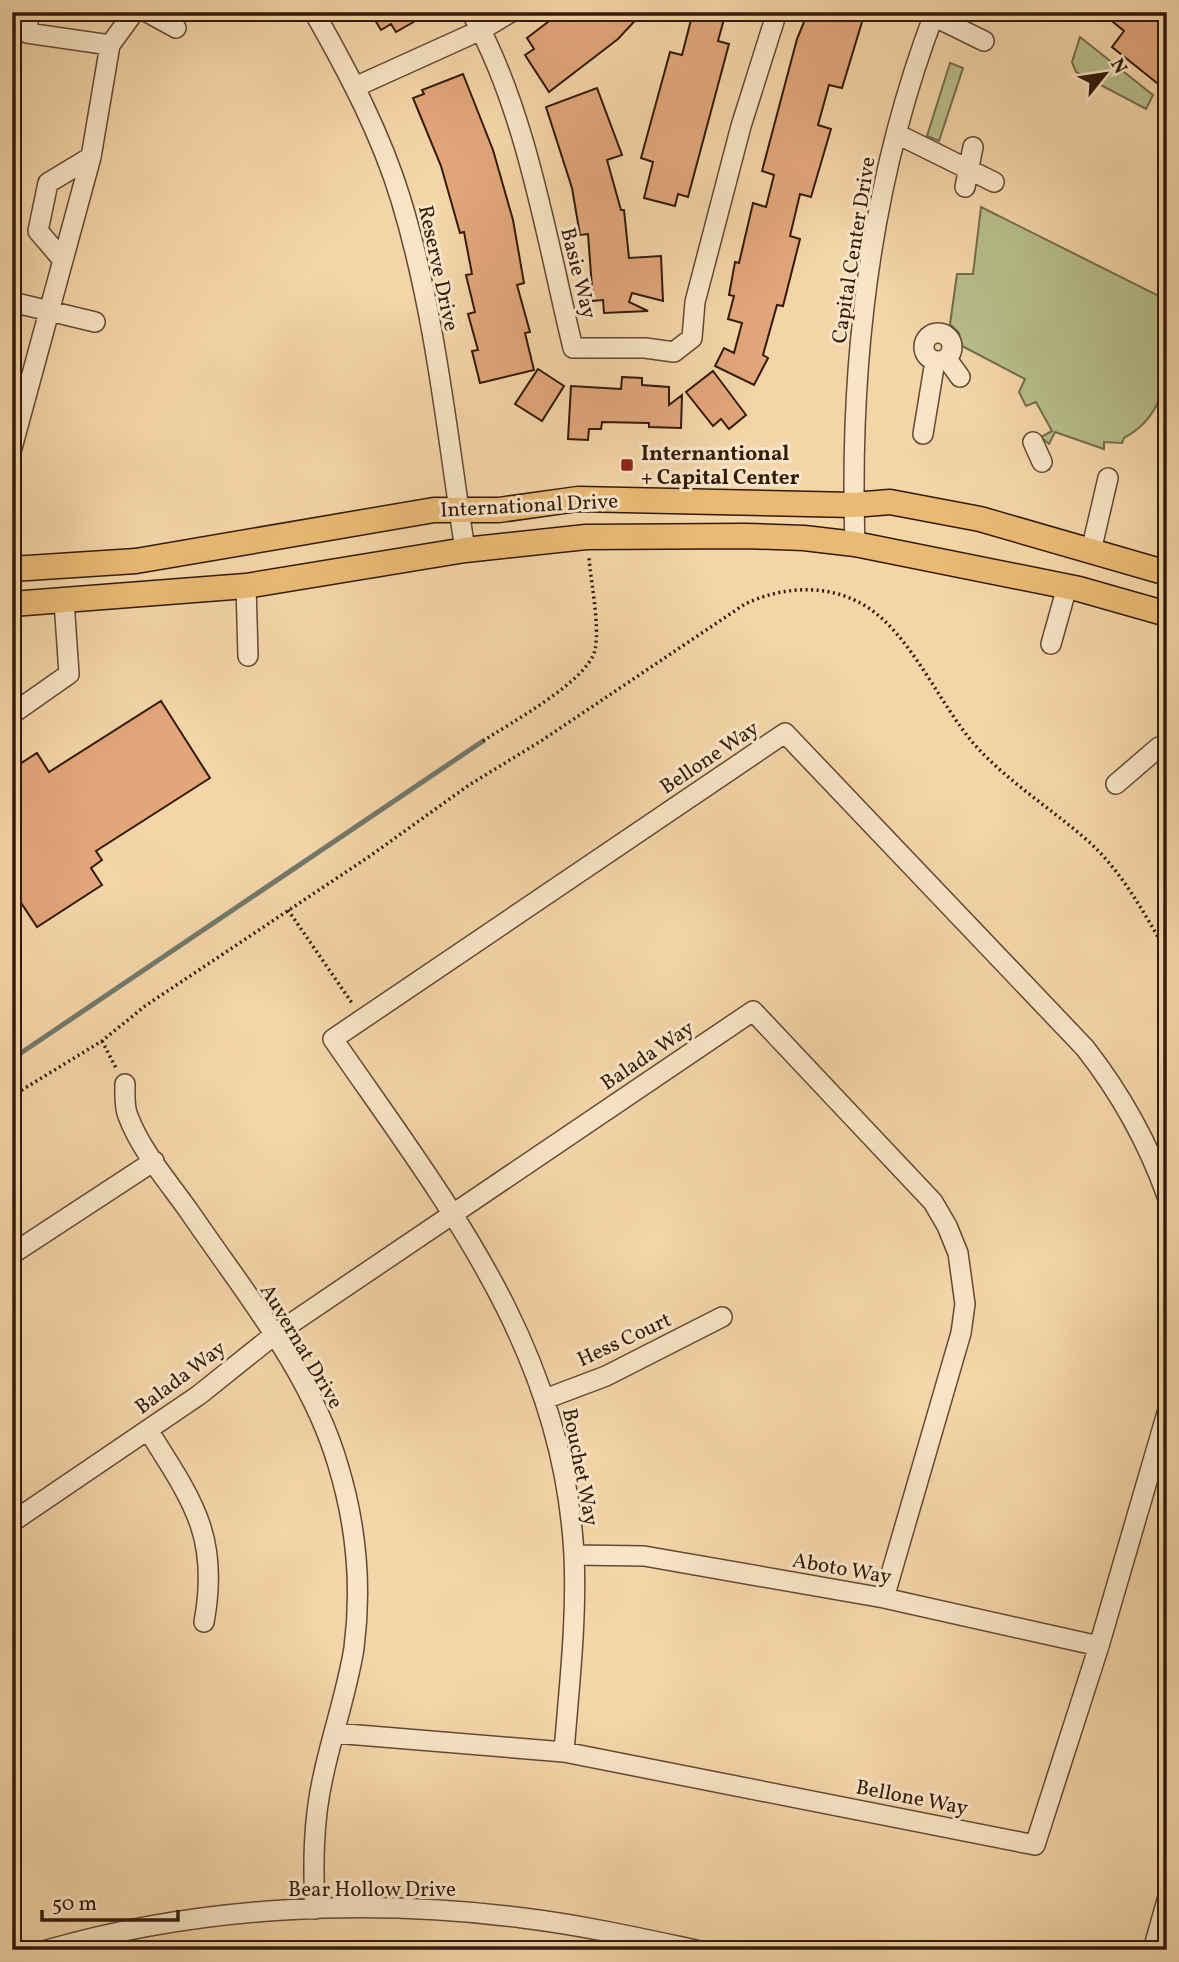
<svg xmlns="http://www.w3.org/2000/svg" width="1179" height="1962" font-family="Vollkorn,serif">
	<style>
		.green { fill: #b7be8b; stroke: #746c4c; stroke-width: 2 }
		.lines { fill: none; stroke-linecap: round; stroke-linejoin: round }
		.stream { stroke: #72796a; stroke-width: 5 }
		.building { fill: #e2a67a; stroke: #321a0c; stroke-width: 2 }
		.minor-casing { stroke: #624933; stroke-width: 22 }
		.major-casing { stroke: #321a0c; stroke-width: 27 }
		.path { stroke: #321a0c; stroke-width: 3.5; stroke-dasharray: 2 3.5; stroke-linecap: butt }
		.minor { stroke: #f8e4c6; stroke-width: 19 }
		.major { stroke: #eaba74; stroke-width: 24 }
		.poi-dot { fill: #8f2418; stroke: #f8e4c6; stroke-width: 2.5 }
		.labels { text-anchor: middle; stroke-width: 6; stroke-linejoin: round; paint-order: stroke }
		.street-label { font-size: 21px; fill: #321a0c; stroke: #f8e4c6 }
		.poi-label { font-size: 21px; font-weight: bold; fill: #321a0c; stroke: #f8e4c6; text-anchor: start }
	</style>
	<rect width="100%" height="100%" fill="#f4d5a8"/>
	<filter id="stains"><feTurbulence type="fractalNoise" baseFrequency=".00286" numOctaves="4"/><feColorMatrix values="0 0 0 0 .2 0 0 0 0 .09 0 0 0 0 .02 0 0 0 .5 -.17"/></filter>
	<radialGradient id="worn" r=".72"><stop offset=".6" stop-color="#630" stop-opacity="0"/><stop offset="1" stop-color="#630" stop-opacity=".3"/></radialGradient>
	<path class="green" d="M1080,37L1153,95L1146,109L1076,72L1072,62Z
		M950,63L963,68L939,141L927,136Z
		M981,207L1167,300C1167,352 1177,409 1124,438L1122,443L1104,442V449L1055,432L1049,444L1041,437L1052,431L1036,402L1026,406L1019,392L1025,379L962,346L959,333L950,324L957,274H973Z"/>
	<g class="lines">
		<path class="stream" d="M12,1059L483,741"/>
	</g>
	<path class="building" d="M370,12H431L396,32L391,24L381,30Z
		M561,12H643L618,39L549,92L525,55L534,49L527,38Z
		M693,12H726L718,41L729,44L688,197L678,194L675,206L644,198L653,162L641,158L670,52L682,55Z
		M808,12H860L858,20L862,22L842,88L829,85L818,125L831,129L811,197L800,194L790,236L800,239L783,306L777,305L763,355L768,358L754,385L715,366L724,348L734,353L742,323L728,319L734,296L729,295L735,262L739,263L753,203L766,207L774,175L762,171L797,39Z
		M1101,12H1167V91L1112,47L1124,31Z
		M463,74L493,150L513,220L524,283L517,285L530,332L525,333L534,370L480,383L472,351L478,350L468,314L475,312L466,275L472,274L464,232L460,233L441,166L413,98L424,94L422,90Z
		M597,88L622,155L607,160L621,210H624L629,258L661,256L663,301L632,293L629,302L648,311L604,313L603,300L593,301L588,234L580,235L572,188L546,107Z
		M538,369L564,386L542,421L515,404Z
		M713,371L746,415L729,429L721,419L713,426L686,392Z
		M622,377L642,378V385L669,387V405L682,395L681,428L649,427V423L602,422L601,429H589L588,440L568,439L571,386L621,389Z
		M161,701L210,778L96,851L102,860L91,868L102,885L37,927L12,889V769L37,753L49,772Z"/>
	<g class="lines">
		<g class="minor-casing">
			<path id="minor" d="M29,12L27,33L110,45L134,12
				M147,12L176,28
				M314,12C348,72 381,134 401,200C435,312 447,433 465,550
				M471,12C526,108 547,241 573,348H645L674,352L692,338L695,302L741,126L777,12
				M933,16L984,41
				M355,87L481,30L511,12
				M897,134L994,182
				M965,187L973,147
				M62,259L38,231L48,183L91,157
				M12,302L95,322
				M924 347a14 14 0 1 1 28 0a14 14 0 1 1-28 0Z
				M947,359L960,377
				M923,434L935,361
				M1033,442L1042,462
				M12,448L91,157L110,45
				M855,544C849,364 870,181 935,12
				M1091,551L1108,478
				M246,586L248,656
				M1051,644L1067,587
				M12,714L69,674L64,601
				M1116,784L1159,747
				M125,1084C125,1094 124,1107 128,1116C141,1151 170,1184 191,1214C244,1292 311,1372 338,1465C356,1524 362,1586 354,1648C347,1692 332,1734 323,1777C313,1821 313,1865 315,1909
				M12,1254L154,1161
				M545,1399L606,1376L722,1317
				M148,1430C192,1500 220,1536 204,1622
				M12,1522L199,1395L274,1335L753,1011L933,1202L947,1226L958,1253L965,1304L961,1333L884,1598
				M574,1555L644,1556L884,1598L1099,1646
				M334,1733L564,1752L1035,1845L1099,1646L1167,1413
				M564,1752C569,1687 577,1621 574,1555C563,1347 446,1203 333,1039L785,733L1085,1048C1121,1094 1147,1140 1167,1196
				M47,1950C200,1906 366,1898 523,1918C581,1925 639,1938 696,1950
				M1153,1950L1167,1900"/>
		</g>
		<g class="major-casing">
			<path id="major" d="M12,569L136,561L434,510H499L578,499L853,505L890,502L980,519L1167,573
				M12,604L246,586L465,550L586,537L746,536L804,538L855,544L1079,589L1167,614"/>
		</g>
		<path class="path" d="M483,741C510,723 588,681 595,650C600,625 591,584 589,558
			M288,910L352,1003
			M102,1041L117,1070
			M12,1096L102,1041L145,1006L370,856L469,785L541,741L745,604C783,586 830,583 867,607C911,635 939,703 974,744C1008,782 1049,807 1087,840C1122,871 1143,912 1167,952"/>
		<use href="#minor" class="minor"/>
		<use href="#major" class="major"/>
	</g>
	<rect class="poi-dot" x="620" y="458" width="14" height="14" rx="3.5"/>
	<g class="labels">
		<g class="street-label">
			<text transform="translate(853 250) rotate(-81)" y="7">Capital Center Drive</text>
			<text transform="translate(439 268) rotate(78)" y="7">Reserve Drive</text>
			<text transform="translate(579 273) rotate(76)" y="7">Basie Way</text>
			<text transform="translate(529 505) rotate(-3)" y="7">International Drive</text>
			<text transform="translate(709 757) rotate(-34)" y="7">Bellone Way</text>
			<text transform="translate(647 1055) rotate(-34)" y="7">Balada Way</text>
			<text transform="translate(624 1339) rotate(-25)" y="7">Hess Court</text>
			<text transform="translate(302 1346) rotate(59)" y="7">Auvernat Drive</text>
			<text transform="translate(180 1377) rotate(-37)" y="7">Balada Way</text>
			<text transform="translate(581 1467) rotate(79)" y="7">Bouchet Way</text>
			<text transform="translate(842 1568) rotate(10)" y="7">Aboto Way</text>
			<text transform="translate(912 1797) rotate(11)" y="7">Bellone Way</text>
			<text x="372" y="1896">Bear Hollow Drive</text>
		</g>
		<g class="poi-label">
			<text x="641" y="460">Internantional<tspan x="641" dy="24">+ Capital Center</tspan></text>
		</g>
	</g>
	<rect width="1179" height="1962" fill="none" stroke="#f4d5a8" stroke-width="42"/>
	<rect x="14" y="14" width="1151" height="1934" fill="none" stroke="#321a0c" stroke-width="3.5"/>
	<rect x="21" y="21" width="1137" height="1920" fill="none" stroke="#321a0c" stroke-width="2"/>
	<g transform="translate(1105 74) rotate(60)" stroke="#f8e4c6" stroke-width="5" paint-order="stroke">
	<path d="M0-5L12 26L0 18L-12 26Z" fill="#321a0c"/>
	<text y="-10" font-size="19" font-weight="bold" text-anchor="middle" fill="#321a0c">N</text>
	</g>
	<path d="M42 1910v10h136v-10" fill="none" stroke="#321a0c" stroke-width="3.5"/>
	<text x="52" y="1910" font-size="21" fill="#321a0c" stroke="#f8e4c6" stroke-width="5" paint-order="stroke">50 m</text>
	<rect width="100%" height="100%" filter="url(#stains)"/>
	<rect width="100%" height="100%" fill="url(#worn)"/>
</svg>
